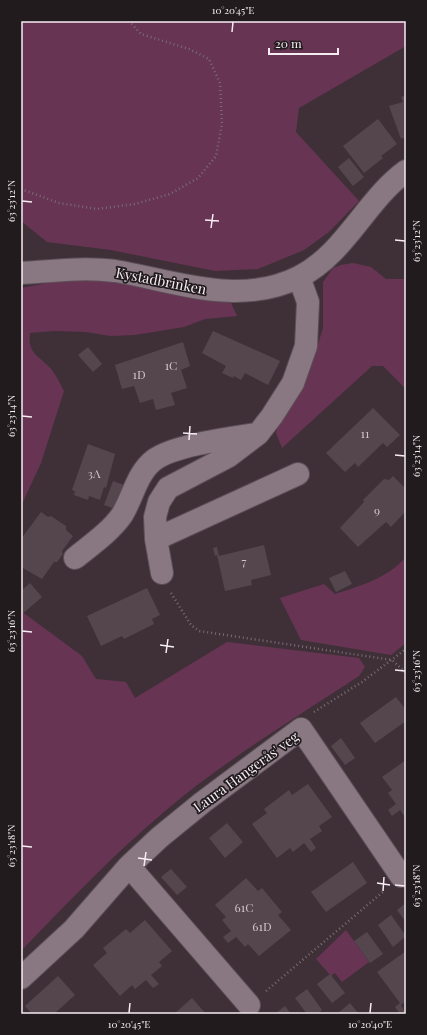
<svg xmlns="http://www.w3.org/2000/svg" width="427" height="1035" font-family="'Playfair Display',serif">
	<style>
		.green { fill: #683454 }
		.building { fill: #55464e }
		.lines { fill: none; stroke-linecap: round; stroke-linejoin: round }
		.minor-casing { stroke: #5c4f57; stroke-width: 24 }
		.path { stroke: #796c73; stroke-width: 2.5; stroke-dasharray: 1 3; stroke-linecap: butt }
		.minor { stroke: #897881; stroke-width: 22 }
		.ticks { fill: none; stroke: #f6edf2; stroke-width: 1.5 }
		.labels { text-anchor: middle; stroke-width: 3.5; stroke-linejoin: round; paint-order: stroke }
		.number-label { font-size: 12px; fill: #cec3c9 }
		.street-label { font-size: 14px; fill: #f6edf2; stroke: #211b1e }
		.neatline { fill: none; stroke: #f6edf2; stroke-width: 1.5 }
		.ticks-label { font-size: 10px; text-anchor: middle; fill: #f6edf2 }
	</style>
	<rect width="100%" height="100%" fill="#3f3038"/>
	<path class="green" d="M21,21H406V46L299,108L296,132L359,201L329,232L304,250L258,269L215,271L111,250L47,242L21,221Z
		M353,263L371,267L386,279H406V389L383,366H372L282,448L276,433L278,425L290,408L309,373L323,328V282L333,268L341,265Z
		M97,279L231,303L237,316L205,319L184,327L135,335L110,336L86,332L54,331L30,333C27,354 40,356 51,369C57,376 60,384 64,391L41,463L21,506V288L58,281Z
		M406,557V643L391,655L301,640L280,598L324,584L335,594C360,586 388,578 406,557Z
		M21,611L82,656L96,679L126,682L135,698L227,642L359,658L365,667L359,676C294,719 225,760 165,811C114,854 67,903 21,951Z
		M346,930L369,962L342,982L335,973L331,976L316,959Z"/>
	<path class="building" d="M406,95V137L401,139L389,106L403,102L401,97Z
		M378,119L397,144L381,156L383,158L364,173L343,146Z
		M349,158L364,177L353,186L338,167Z
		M213,331L280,361L268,385L245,373L241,380L234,376L233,378L222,373L226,366L202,353Z
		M183,342L190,366L181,370L187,388L171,393L175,405L156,410L153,399L140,403L134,386L122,389L115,365Z
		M88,347L102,364L93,372L78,355Z
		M373,408L400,435L387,447L383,443L358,467L355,463L345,472L326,453Z
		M88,444L115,454L106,488L104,487L100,500L89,496L88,500L74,495L75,491L72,490Z
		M393,476L406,489V511L391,527L386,522L358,547L340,528L364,502L363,500L384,479L389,480Z
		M113,481L127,486L118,510L104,505Z
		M41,512L48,517L51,516L66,526V530L73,536L62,551L63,554L57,562H54L42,579L21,567V539Z
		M264,545L271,575L251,580L252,585L225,591L217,555L215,556L213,548L217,547L219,556Z
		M345,571L352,584L336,592L329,578Z
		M30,583L42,597L21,615V591Z
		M147,588L160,615L152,619L154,624L124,639L122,636L101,646L87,616Z
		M396,697L406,710V721L375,743L360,723Z
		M341,738L355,758L345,765L331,746Z
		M406,760V818L400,810L392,816L388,810L396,804L388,793L392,790L382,777Z
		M308,784L332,817L319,826L322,831L310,839L316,848L311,852L304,843L293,852L290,848L277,858L252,824L267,813L264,809L289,790L292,795Z
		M227,823L243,842L225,858L209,838Z
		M353,862L367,883L326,912L311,892Z
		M171,869L187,887L177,895L161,877Z
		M246,878L258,891L262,888L282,912L278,915L291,930L259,956L248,944L245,947L236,937L228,943L223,937L231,931L222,920L226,917L215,905Z
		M406,903V922L397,910Z
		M391,915L406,936L393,947L378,925Z
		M145,920L172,951L159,962L162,966L151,975L159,984L153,988L146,980L135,989L132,985L120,996L93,965L107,953L103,948L126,929L130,933Z
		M367,932L383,954L370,963L354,941Z
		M406,951V1001L401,1005L406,1014H400L395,1007L400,1003L377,972Z
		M330,974L345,993L332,1003L317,984Z
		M58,976L75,995L54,1014H32L25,1006Z
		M307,989L322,1010L320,1012L321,1014H307L295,998Z
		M192,998L206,1014H174Z
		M350,1003L359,1014H337Z
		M285,1006L291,1014H275Z"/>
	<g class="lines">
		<g class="minor-casing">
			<path id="minor" d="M21,273C52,271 84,267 115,271C176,281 239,307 299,277C345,254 366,200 406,171
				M156,539L298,474
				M75,558C91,545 110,532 122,515C133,497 137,473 154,460C174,445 231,438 256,434
				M162,573L156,539L155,517L159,502L168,488L229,456L258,434L272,416L293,383L306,346L308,302L299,277
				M129,866L249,1005
				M21,978L74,929L129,866L160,837L203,802L301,729L401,876"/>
		</g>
		<path class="path" d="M21,189L59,203L97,209L135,204L170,194L198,178L216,156L222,124L220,83L209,59L189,49L141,34L129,21
			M171,593L191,625L199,631L392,660L406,673
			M314,712L362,682L406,649
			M266,991L384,891"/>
		<use href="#minor" class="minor"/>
	</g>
	<path class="ticks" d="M232,32L233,22M22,201L32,202M205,220L219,221M211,228L213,214M395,240L405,241M22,416L32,417M183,433L197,434M189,440L190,426M395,455L405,456M22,631L32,632M160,645L174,647M166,653L168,639M395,670L405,671M22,846L32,847M138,858L152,860M144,866L146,852M377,883L390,885M395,885L405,886M383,891L384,877M129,1013L130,1003M370,1013L371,1003"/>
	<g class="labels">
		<g class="number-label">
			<text x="171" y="370">1C</text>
			<text x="139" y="379">1D</text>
			<text x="365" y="438">11</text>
			<text x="94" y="478">3A</text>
			<text x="377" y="515">9</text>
			<text x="244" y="566">7</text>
			<text x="244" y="912">61C</text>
			<text x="262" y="931">61D</text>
		</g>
		<g class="street-label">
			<text transform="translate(161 281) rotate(11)" y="5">Kystadbrinken</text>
			<text transform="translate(246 772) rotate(-36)" y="5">Laura Hangerås' veg</text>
		</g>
	</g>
	<rect width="427" height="1035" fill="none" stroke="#211b1e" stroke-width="44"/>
	<path d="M269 48v6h69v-6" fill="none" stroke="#f6edf2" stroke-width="2"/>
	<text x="275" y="48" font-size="12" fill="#f6edf2" stroke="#211b1e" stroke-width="3" paint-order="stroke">20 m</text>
	<rect x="22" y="22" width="383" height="991" class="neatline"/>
	<g class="ticks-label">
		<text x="233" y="14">10°20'45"E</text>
		<text transform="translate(11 201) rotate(-90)" y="4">63°23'12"N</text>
		<text transform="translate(416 241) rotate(-90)" y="4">63°23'12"N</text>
		<text transform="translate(11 416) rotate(-90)" y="4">63°23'14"N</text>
		<text transform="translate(416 456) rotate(-90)" y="4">63°23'14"N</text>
		<text transform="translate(11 631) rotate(-90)" y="4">63°23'16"N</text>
		<text transform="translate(416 671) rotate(-90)" y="4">63°23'16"N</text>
		<text transform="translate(11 846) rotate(-90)" y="4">63°23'18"N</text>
		<text transform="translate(416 886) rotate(-90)" y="4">63°23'18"N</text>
		<text x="129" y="1028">10°20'45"E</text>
		<text x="370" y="1028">10°20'40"E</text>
	</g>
</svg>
